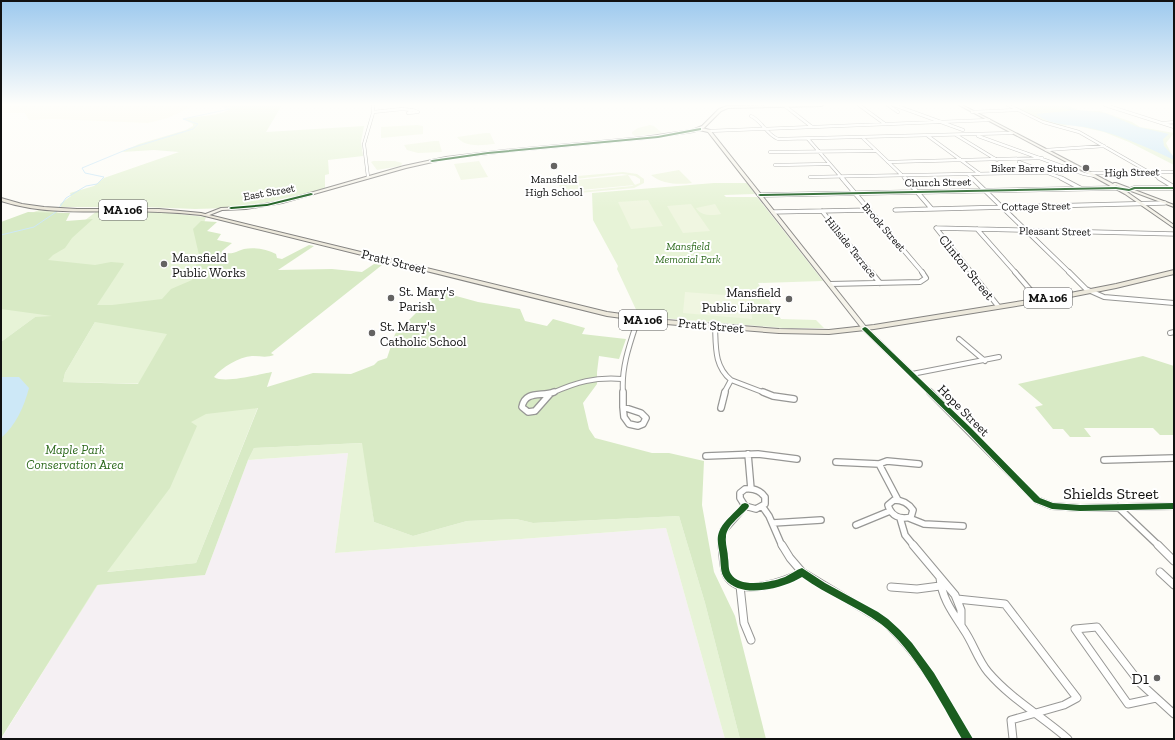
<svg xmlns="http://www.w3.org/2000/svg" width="1175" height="740" font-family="'Zilla Slab',serif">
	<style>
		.industrial { fill: #f5f0f3 }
		.farmland { fill: #f9f7e4 }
		.green { fill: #e7f3d7 }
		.forest { fill: #d8eac5; fill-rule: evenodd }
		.pitch { fill: #f0f6e1; fill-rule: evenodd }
		.water { fill: #cde8f7 }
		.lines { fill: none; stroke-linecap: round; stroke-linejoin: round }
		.stream { stroke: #cde8f7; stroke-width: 1 }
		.street-far4-casing { stroke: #979795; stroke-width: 3.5 }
		.street-far3-casing { stroke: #979795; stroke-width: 5 }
		.street-far2-casing { stroke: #979795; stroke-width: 6 }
		.street-far1-casing { stroke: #979795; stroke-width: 8 }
		.street-casing { stroke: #979795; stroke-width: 9 }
		.secondary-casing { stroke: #8e8d8b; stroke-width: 2 }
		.primary-casing { stroke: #858482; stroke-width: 2 }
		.street-far4 { stroke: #fffffe; stroke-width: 2.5 }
		.street-far3 { stroke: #fffffe; stroke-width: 3.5 }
		.street-far2 { stroke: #fffffe; stroke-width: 4 }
		.street-far1 { stroke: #fffffe; stroke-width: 5.5 }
		.street { stroke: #fffffe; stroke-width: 7 }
		.secondary { fill: #f6f4eb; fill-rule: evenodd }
		.primary { fill: #ede9dc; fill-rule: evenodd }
		.cycleway-casing { stroke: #fff; stroke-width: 2 }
		.cycleway { fill: #1b5e20; fill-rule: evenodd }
		.poi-dot { fill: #646362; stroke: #fff; stroke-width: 1.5 }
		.labels { text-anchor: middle; stroke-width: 4; stroke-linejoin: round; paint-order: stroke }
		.far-poi-label { font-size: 11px; fill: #111; stroke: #fff; text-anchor: end }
		.far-street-label { font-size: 11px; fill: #111; stroke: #fff }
		.far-park-label { font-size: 11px; font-style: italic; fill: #2f6b1f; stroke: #fff }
		.shield { fill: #fff; stroke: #585858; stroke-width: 1 }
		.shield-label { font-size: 12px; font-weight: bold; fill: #111 }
		.poi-label { font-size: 13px; fill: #111; stroke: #fff; text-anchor: start }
		.street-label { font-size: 13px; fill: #111; stroke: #fff }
		.park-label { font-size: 13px; font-style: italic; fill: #2f6b1f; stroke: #fff }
		.near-street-label { font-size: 16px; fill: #111; stroke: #fff }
		.near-poi-label { font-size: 16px; fill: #111; stroke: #fff; text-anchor: end }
	</style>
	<rect width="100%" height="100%" fill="#fdfcf7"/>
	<path class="industrial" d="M348,453L335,553L666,528L725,739H1L97,585L205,575L248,460Z"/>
	<path class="farmland" d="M1,105H195L168,118L148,123L53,119L29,120L25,113H1Z"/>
	<path class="green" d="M223,105H282L266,132L364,126L361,142L363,156L328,160L329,174L325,175V189L274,201L230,208L195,209L146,207H61L60,204L71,196L70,193L94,186L104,178L179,152L154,150L122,152L139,144L186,130L193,126V124L183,119C196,116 223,116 231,108Z
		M1028,105H1067L1080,111H1100L1132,122L1140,127L1174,133L1166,143L1174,159V165L1129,142L1104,132L1073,125L1058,126L1046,122L1017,109L1023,108Z
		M714,183H747L755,194L724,195L726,197H757L823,281L758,283L781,319L816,320L824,328H783L639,316L617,269L618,266L593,220L592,193Z
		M39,210L57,211L63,237L97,211L159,212L206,217L200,235L203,385L63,382L65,373L98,317H35L1,342V225Z
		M266,387L196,563L106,572L1,738V707L180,427L206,397Z
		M363,443L374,522L413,536L467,521L516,519L533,523L679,516L705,603L740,739H725L666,528L335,553L348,453L248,460L254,448Z"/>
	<path class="forest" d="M28,212L70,213L66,221L93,219L72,238L65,248L53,255L48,260L95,265L111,262L123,263L124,264L97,305H112L162,299L171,289L192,280L199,255L193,229L201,221L217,222L207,231L221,234L217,240L232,243L222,251V252C232,255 235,252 244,249C254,247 267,249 276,254L277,258L282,259L309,245L314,246L278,270L332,269L362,272L374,264L382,265L271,353L274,355C267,358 259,356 252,356C239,357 222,367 214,377C224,384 260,374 272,372L267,387L313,373L351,374L374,365L378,361L387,358L395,334L438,291L478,302L520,309L525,321L547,326L553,319L585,328L582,334L626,339L619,359L599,356L597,372V384L583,403L589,429L595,438L652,453H669L704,461L702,505L714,572L735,616L766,739H740L705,603L679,516L533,523L516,519L467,521L413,536L374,522L362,443L254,448L248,460L205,575L97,585L1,738V342L35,317L52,316L1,309V222ZM95,322L167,334L138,384L63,382L65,373ZM258,408L196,563L107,572L170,488L197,426L191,422L206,414Z
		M1143,356L1174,366V435H1160L1153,428H1084L1091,437H1070L1063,429H1053L1035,407L1043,405L1018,384Z"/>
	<path class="pitch" d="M417,125L423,126V134L381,138V127Z
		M650,125L654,126L662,133L635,136L632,134V132L638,128Z
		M485,133H490L495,144C482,145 465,148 457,137Z
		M434,141H439L442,152L418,153L407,150L404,145Z
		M373,161H395L402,163L401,166L377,170L371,162Z
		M479,161L488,177L461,180L454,164Z
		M679,170L692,183C678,185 662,184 651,175Z
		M623,172L637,174L644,179V183L634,188L579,193L568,191L560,187L559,185L563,180H556L555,178ZM622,174L635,176L640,179V183L632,186L581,191L575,179Z
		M628,175L635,185L581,190L577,180Z
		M648,200L663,226L631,229L618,202Z
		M691,204L710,231L683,233L667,206Z
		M715,204L721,214C713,216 700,216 696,208Z
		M685,292L751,297L752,319L683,313Z"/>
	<path class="water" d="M1078,110L1105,113L1138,127L1169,134L1163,139L1164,146L1174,157V160C1149,148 1122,136 1094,129C1075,124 1052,127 1036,114Z
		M1,377H19L29,388C24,407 16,425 1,438Z"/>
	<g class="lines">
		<path class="stream" d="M1055,105L1074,110
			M1064,105L1073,110
			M1,235L34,227L56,212L66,198L86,186L97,184L104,177L85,173L82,168L128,149L193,129L198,124L183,119L230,109L219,105"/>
		<g class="street-far4-casing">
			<path id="street-far4" d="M859,105L885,124
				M888,105L898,112
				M894,105L963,130
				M1008,105L1043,122L1079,132L1161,179
				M1105,105L1174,127
				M785,106L812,127
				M412,110H413L418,112L408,113Z
				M373,112L402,109L412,110
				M972,112L1017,110
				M751,116C762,121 766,134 778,139L1012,133
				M1164,123L1174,122
				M709,131L989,120
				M956,135L997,160
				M928,136L980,174
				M978,136L1084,174L1095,176
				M863,138L906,179
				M808,139L843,179
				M1046,150L1104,146
				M770,152L876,151
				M888,162L1042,158
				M1019,162L1064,179
				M775,165L829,164
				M1090,173L1174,172
				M968,174L973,179
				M368,177L364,144L373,113V105
				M810,177L1078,172"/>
		</g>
		<g class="street-far3-casing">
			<path id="street-far3" d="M842,178L923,273
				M905,178L931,208
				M972,178L1070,273
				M1061,178L1080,188
				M1159,178L1174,187
				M760,195L1116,188L1129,190L1134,188H1174
				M895,210L1165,203
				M822,211L872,273
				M773,212L870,210
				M936,228L1174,234
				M936,228L972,273
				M977,229L1016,273"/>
		</g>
		<g class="street-far2-casing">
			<path id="street-far2" d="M871,272L880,283
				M971,272L998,306
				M1015,272L1039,300
				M1069,272L1086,289L1104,297L1174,303
				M830,284L920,282L926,278L922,272
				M715,326C716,347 714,366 731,380L724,393
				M865,329L931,393
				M1170,333L1174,332
				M959,339L985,361
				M912,374L999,357
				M731,380L765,393
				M552,393C577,382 594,377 622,379
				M623,393C621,367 630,343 638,319"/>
		</g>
		<g class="street-far1-casing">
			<path id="street-far1" d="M623,392V407
				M763,392L773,396L794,399
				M930,392L1037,500L1052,506L1080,508L1174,506
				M550,394L535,411L528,412L522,407C525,390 542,397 554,392
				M623,407L641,413L646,418L643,424L638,426L629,424L624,417Z
				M721,408L725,392
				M748,454L751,489
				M706,456L758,454L797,459
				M1104,460L1174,458
				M836,462L879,464L887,461L919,464
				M879,464L898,500
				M745,489C754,488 760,490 765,497V504L756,509L745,506L740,498V493Z
				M894,500C903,500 908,503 913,510L911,517C900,520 891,516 888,505Z
				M762,506L769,516L782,546
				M1118,507L1159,546
				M900,518L905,535L914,546
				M909,518L924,524L963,526
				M773,523L821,520
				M856,525L890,511
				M722,546L723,531L745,506"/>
		</g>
		<g class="street-casing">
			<path id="street" d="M722,545C723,554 723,568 727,576C740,598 785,582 802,572L885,622C921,655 944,698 968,739
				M782,545L790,558L802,572
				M913,545L955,595L961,610V625
				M1158,545L1174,561
				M1160,572L1174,585
				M940,578C942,599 953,613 964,630C973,643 978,660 988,672C1011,699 1042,716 1068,739
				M740,586L744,623L751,640
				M891,587L917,589L940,586
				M957,599L1005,604L1077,698L1064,705L1011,720L1013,739
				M1156,698L1128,704L1075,629L1097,627L1140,683L1174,714"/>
		</g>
		<g class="secondary-casing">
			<path id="secondary" d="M776,105H823L822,106L728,108L721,111L704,128H702L710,130L867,328L868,329L867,330H863L708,132L699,130L693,132L644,139L505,152L446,159L406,168L282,203L246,209L222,210L207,216L203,215L221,208L246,207L282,201L404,166L446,157L505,150L644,137L692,130L702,126L719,109L727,106Z
				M959,105H962L1113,184L1114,183H1116L1174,205V207L1115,185L1127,192L1174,225V228L1125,194L1076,167Z"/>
		</g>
		<g class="primary-casing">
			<path id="primary" d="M1,198L22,204L44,207L77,209H159L201,213L607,312L666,320L779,329L829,330L874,325L1060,295L1116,284L1174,270V274L1116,288L1060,299L874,329L829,334L779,333L666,324L607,316L201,215C173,212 144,211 116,211C77,212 38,213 1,201Z"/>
		</g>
		<use href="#street-far4" class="street-far4"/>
		<use href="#street-far3" class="street-far3"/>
		<use href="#street-far2" class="street-far2"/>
		<use href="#street-far1" class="street-far1"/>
		<use href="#street" class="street"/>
		<use href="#secondary" class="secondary"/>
		<use href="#primary" class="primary"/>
		<g class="cycleway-casing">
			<path id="cycleway" d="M700,128H701V130L658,138L488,154L432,162L430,161L432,160L488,152L658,136Z
				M1116,187L1129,189L1134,187H1174V189H1135L1129,191L1116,189L760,196L758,195L760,194Z
				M311,193L313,194L312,195L267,206L231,209L229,208L231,207L267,204Z
				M865,327L867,328L971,428L1040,498L1053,503L1080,505L1174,503V509L1080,511L1052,509L1034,502L967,432L863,330L862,329L863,328Z
				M745,503L748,504L749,506L748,508C741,516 726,526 726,537C725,544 728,551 728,558C729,563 728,570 731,574C740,589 772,582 785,577C791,574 796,570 802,568L825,583L878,612L888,619L900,630L912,643L934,673L973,739H962C941,703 914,649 881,624C856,606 827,595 802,577C784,588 741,600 725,579C720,573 721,564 720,556C719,548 716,540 719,532C723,521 735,513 742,504Z"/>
		</g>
		<use href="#cycleway" class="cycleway"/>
	</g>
	<linearGradient id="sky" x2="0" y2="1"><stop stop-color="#9dc9ee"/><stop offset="0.5" stop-color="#fefefb"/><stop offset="1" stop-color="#fefefb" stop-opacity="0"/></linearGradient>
	<rect width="1175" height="209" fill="url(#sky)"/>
	<g class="poi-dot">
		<circle cx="554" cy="166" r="4"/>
		<circle cx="1086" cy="168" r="4"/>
		<circle cx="164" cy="264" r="4"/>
		<circle cx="391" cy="298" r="4"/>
		<circle cx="789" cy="299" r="4"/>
		<circle cx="372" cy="333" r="4"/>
		<circle cx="1157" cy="678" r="4"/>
	</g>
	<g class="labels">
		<g class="far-poi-label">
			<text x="1078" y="172">Biker Barre Studio</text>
			<text x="554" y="183" text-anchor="middle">Mansfield<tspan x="554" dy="13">High School</tspan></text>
		</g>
		<g class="far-street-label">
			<text transform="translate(1132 172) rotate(-1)" y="4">High Street</text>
			<text transform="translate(938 182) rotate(-1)" y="4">Church Street</text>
			<text transform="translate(269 192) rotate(-10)" y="4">East Street</text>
			<text transform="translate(1036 206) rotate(-1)" y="4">Cottage Street</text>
			<text transform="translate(884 227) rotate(49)" y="4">Brook Street</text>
			<text transform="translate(1055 231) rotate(1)" y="4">Pleasant Street</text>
			<text transform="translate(851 247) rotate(51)" y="4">Hillside Terrace</text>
		</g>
		<g class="far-park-label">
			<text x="688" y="250">Mansfield<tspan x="688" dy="13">Memorial Park</tspan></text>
		</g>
		<g class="shield">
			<rect x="99" y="200" width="48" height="20" rx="3"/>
			<rect x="1024" y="288" width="48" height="20" rx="3"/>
			<rect x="619" y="310" width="48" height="20" rx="3"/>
		</g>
		<g class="shield-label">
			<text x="123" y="214">MA 106</text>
			<text x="1048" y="302">MA 106</text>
			<text x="643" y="324">MA 106</text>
		</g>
		<g class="poi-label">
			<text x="172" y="262">Mansfield<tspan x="172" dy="15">Public Works</tspan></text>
			<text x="399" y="296">St. Mary's<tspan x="399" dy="15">Parish</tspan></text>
			<text x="781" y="297" text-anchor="end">Mansfield<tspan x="781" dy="15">Public Library</tspan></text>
			<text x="380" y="331">St. Mary's<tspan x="380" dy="15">Catholic School</tspan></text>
		</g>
		<g class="street-label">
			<text transform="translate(394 261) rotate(14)" y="5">Pratt Street</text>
			<text transform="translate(967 267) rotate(51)" y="5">Clinton Street</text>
			<text transform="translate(711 325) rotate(5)" y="5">Pratt Street</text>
			<text transform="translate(964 410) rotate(45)" y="5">Hope Street</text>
		</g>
		<g class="park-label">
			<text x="75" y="454">Maple Park<tspan x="75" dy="15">Conservation Area</tspan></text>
		</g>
		<g class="near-street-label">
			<text x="1111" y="499">Shields Street</text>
		</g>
		<g class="near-poi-label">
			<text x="1149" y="684">D1</text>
		</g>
	</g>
	<rect width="1175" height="740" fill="none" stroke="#111111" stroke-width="4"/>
</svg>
